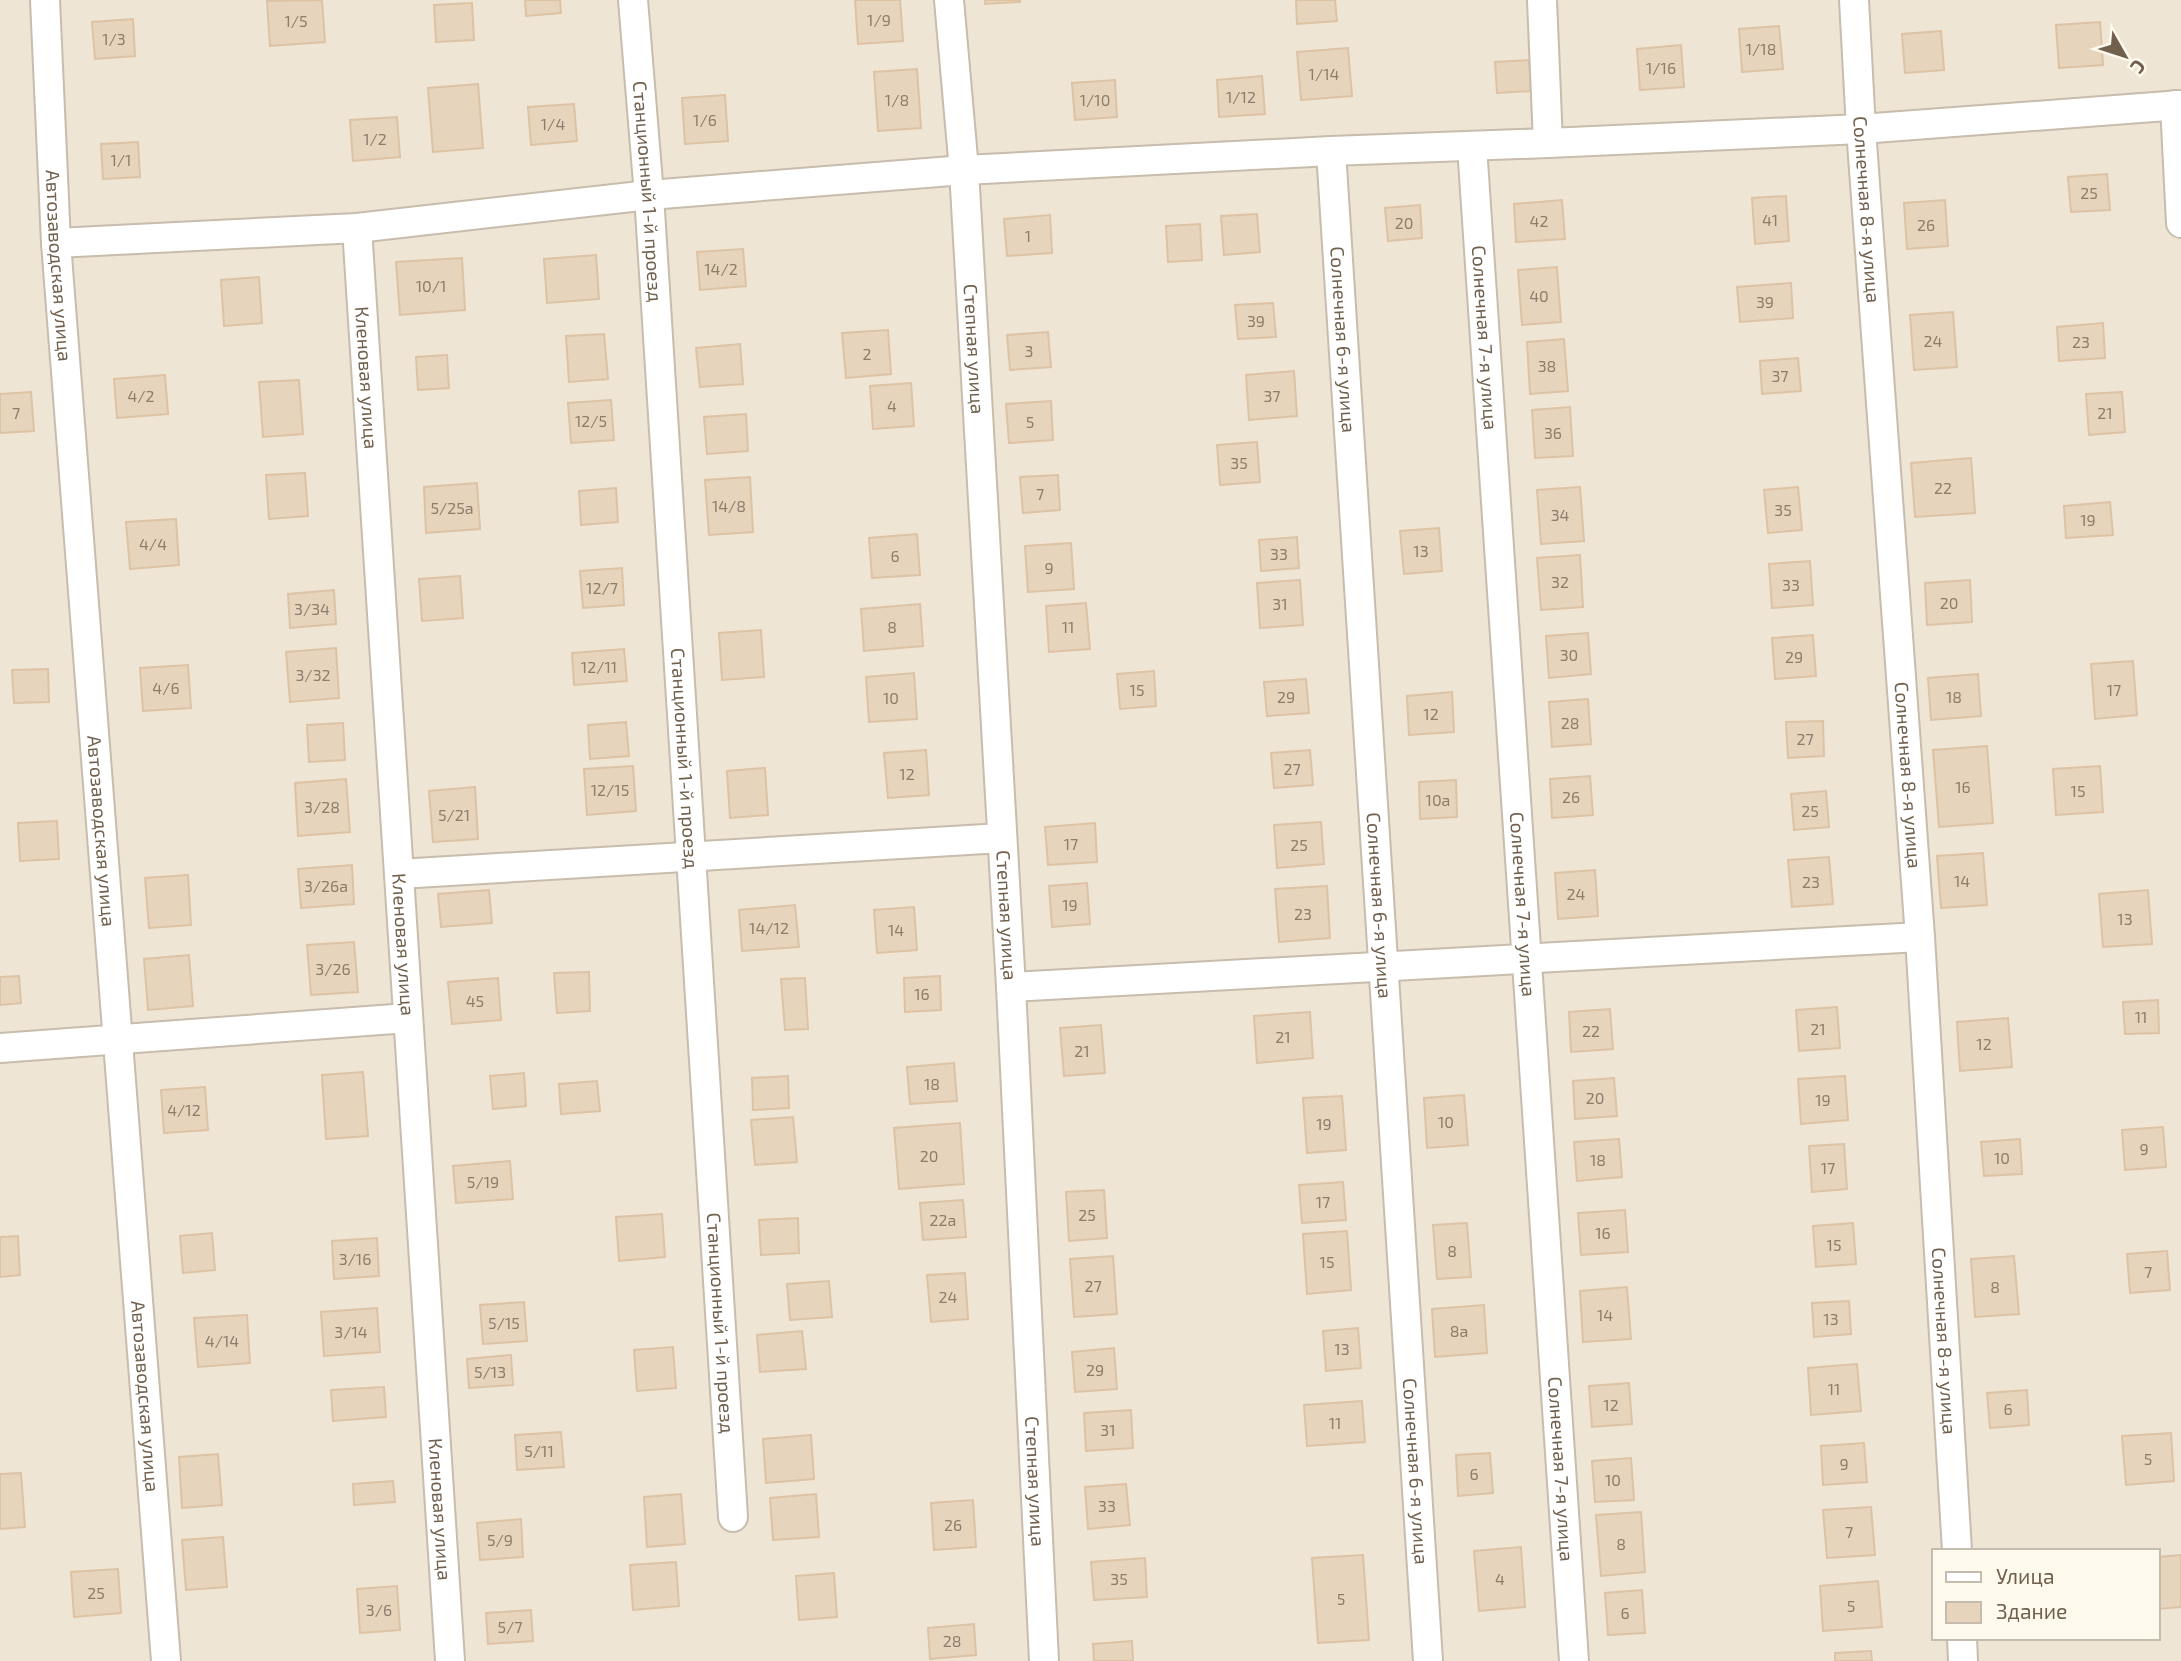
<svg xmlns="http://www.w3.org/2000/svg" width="2181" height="1661" font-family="'Exo 2',sans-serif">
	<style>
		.residential { fill: #eee5d4; fill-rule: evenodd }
		.building { fill: #e7d4bd; stroke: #ddc2a4; stroke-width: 2 }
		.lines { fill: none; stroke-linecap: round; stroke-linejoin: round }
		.street-casing { stroke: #c8bcac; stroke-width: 32 }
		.street { stroke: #fff; stroke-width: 28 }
		.labels { text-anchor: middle; stroke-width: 5; stroke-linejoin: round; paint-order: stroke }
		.number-label { font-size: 16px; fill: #8e7d6a }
		.street-label { font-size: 19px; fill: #71604e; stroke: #fdf9ed }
	</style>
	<rect width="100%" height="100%" fill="#faf5e7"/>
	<path class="residential" d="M0,0H2181V1661H0ZM1934,1551H2158V1638H1934Z"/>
	<path class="building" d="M322,0L325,42L270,46L267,1Z
		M525,0H560L561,13L526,16Z
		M855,0H900L903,41L858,44Z
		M985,0H1020V2L985,4Z
		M1296,0H1335L1337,21L1297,24Z
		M472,3L474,40L436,42L434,5Z
		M133,19L135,56L95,59L92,22Z
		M2100,22L2103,65L2059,68L2056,25Z
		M1779,26L1783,69L1742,72L1739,29Z
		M1941,31L1944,70L1905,73L1902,34Z
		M1681,45L1684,87L1640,90L1637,49Z
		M1348,48L1352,96L1301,100L1297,52Z
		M1529,60L1531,91L1497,93L1495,62Z
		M917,69L921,128L878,131L874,72Z
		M1262,76L1265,114L1219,117L1217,80Z
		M1115,80L1117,117L1075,120L1072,83Z
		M478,84L483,148L433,152L428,88Z
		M725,95L728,141L685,144L682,98Z
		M574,104L577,141L531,145L528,107Z
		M397,117L400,157L353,161L350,120Z
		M138,142L140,177L103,179L101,144Z
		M2107,174L2110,210L2071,212L2068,177Z
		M1786,196L1789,241L1755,244L1752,198Z
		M1562,200L1565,239L1516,242L1514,204Z
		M1945,200L1948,246L1907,249L1904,203Z
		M1420,205L1422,238L1388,241L1385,208Z
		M1257,214L1260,252L1224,255L1221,216Z
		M1050,215L1052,253L1007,256L1004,219Z
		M1200,224L1202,260L1168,262L1166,226Z
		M743,249L746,286L700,290L697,252Z
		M596,255L599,299L547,303L544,259Z
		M462,258L465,310L400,315L396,262Z
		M1557,267L1561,322L1522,325L1518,270Z
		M259,277L262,323L224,326L221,280Z
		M1791,283L1793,318L1740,322L1737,287Z
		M1273,303L1276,337L1238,339L1235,305Z
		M1953,312L1957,367L1914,370L1910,315Z
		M2103,323L2105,358L2059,361L2057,327Z
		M888,330L891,374L846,378L842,333Z
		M1048,332L1051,367L1010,370L1007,335Z
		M604,334L608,379L569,382L566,336Z
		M1564,339L1568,391L1530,394L1527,342Z
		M740,344L743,384L700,387L696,348Z
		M447,355L449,388L418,390L416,357Z
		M1798,358L1801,391L1762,394L1760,361Z
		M1294,371L1297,416L1249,420L1246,375Z
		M165,375L168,414L117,418L114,379Z
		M299,380L303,434L263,437L259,382Z
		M911,383L914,426L873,429L870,386Z
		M31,392L34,431L0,433V394Z
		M2122,392L2125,432L2089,435L2086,394Z
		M611,400L614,440L571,443L568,403Z
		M1051,401L1053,440L1009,443L1006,404Z
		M1570,407L1573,456L1535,458L1532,410Z
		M746,414L748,451L707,454L704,417Z
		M1257,442L1260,482L1220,485L1217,445Z
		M1971,458L1975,513L1915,517L1911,463Z
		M305,473L308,516L269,519L266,475Z
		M1058,475L1060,510L1023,513L1020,477Z
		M750,477L753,532L709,535L705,480Z
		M477,483L480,529L426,533L424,487Z
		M1580,487L1584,541L1541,544L1537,490Z
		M1798,487L1802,530L1768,533L1764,490Z
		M616,488L618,522L581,525L579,491Z
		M2110,502L2113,535L2066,538L2064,506Z
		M176,519L179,565L130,569L126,522Z
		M1439,528L1442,571L1404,574L1400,531Z
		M917,534L920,575L872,578L869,538Z
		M1297,537L1299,568L1261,571L1259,540Z
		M1071,543L1074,589L1028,592L1025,546Z
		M1580,555L1583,607L1541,610L1537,558Z
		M1810,561L1813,605L1772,608L1769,564Z
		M622,568L624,605L583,608L580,571Z
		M460,576L463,618L422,621L419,579Z
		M1300,580L1303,625L1260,628L1257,583Z
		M1970,580L1972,622L1927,625L1925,583Z
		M334,590L336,624L290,628L288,594Z
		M1086,603L1090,649L1049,652L1046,606Z
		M920,604L923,646L864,651L861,609Z
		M761,630L764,677L722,680L719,633Z
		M1588,633L1591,674L1549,678L1546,636Z
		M1813,635L1816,676L1775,679L1772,638Z
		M336,648L339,698L290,702L286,652Z
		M624,649L627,681L574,685L572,653Z
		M2133,661L2137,715L2095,719L2091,664Z
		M188,665L191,708L143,711L140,668Z
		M48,669L49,702L14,703L12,670Z
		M1154,671L1156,706L1120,709L1117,674Z
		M914,673L917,719L869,722L866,677Z
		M1978,674L1981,716L1931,720L1928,678Z
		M1306,679L1309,713L1267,716L1264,682Z
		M1452,692L1454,732L1409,735L1407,696Z
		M1588,699L1591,744L1552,747L1549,702Z
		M1823,721L1824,756L1788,758L1786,722Z
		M626,722L629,756L590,759L588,725Z
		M343,723L345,760L309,762L307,725Z
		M1987,746L1993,823L1939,827L1933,750Z
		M926,750L929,795L888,798L884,753Z
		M1310,750L1313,785L1274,788L1271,753Z
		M633,766L636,811L587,815L584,769Z
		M2100,766L2103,812L2056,815L2053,769Z
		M765,768L768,815L730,818L727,771Z
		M1590,776L1593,815L1552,818L1550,779Z
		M346,779L350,832L298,836L295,783Z
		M1456,780L1457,817L1420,819L1419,782Z
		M475,787L478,839L433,842L429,791Z
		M1826,791L1829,827L1794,830L1791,794Z
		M57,821L59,859L20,861L18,823Z
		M1321,822L1324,864L1277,868L1274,825Z
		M1095,823L1097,862L1048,865L1045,827Z
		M1983,853L1987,905L1941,908L1937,856Z
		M1829,857L1833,904L1792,907L1788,860Z
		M352,865L354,904L301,908L298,869Z
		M1595,870L1598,916L1558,919L1555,873Z
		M188,875L191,925L149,928L145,878Z
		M1087,883L1090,924L1052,927L1049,886Z
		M1327,886L1330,938L1279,942L1275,889Z
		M489,890L492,923L441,927L438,894Z
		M2148,890L2152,944L2103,947L2099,894Z
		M795,905L799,947L742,951L739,910Z
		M914,907L917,950L877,953L874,910Z
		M354,942L358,992L311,995L307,945Z
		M189,955L193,1006L148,1010L144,959Z
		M589,972L590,1011L557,1013L554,973Z
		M19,976L21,1003L0,1005V977Z
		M940,976L941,1010L905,1012L904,978Z
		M498,978L501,1020L452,1024L448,982Z
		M805,978L808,1029L785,1030L781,979Z
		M2158,1000L2159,1033L2125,1034L2123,1002Z
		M1837,1007L1840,1048L1799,1051L1796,1010Z
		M1610,1009L1613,1049L1571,1052L1569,1012Z
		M1310,1012L1313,1058L1257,1063L1254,1016Z
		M2008,1018L2012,1067L1960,1071L1957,1022Z
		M1101,1025L1105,1073L1064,1076L1060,1028Z
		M954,1063L957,1101L910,1104L907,1067Z
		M363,1072L368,1136L326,1139L322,1075Z
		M524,1073L526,1106L493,1109L490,1076Z
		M788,1076L789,1108L753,1110L752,1078Z
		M1845,1076L1848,1120L1801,1124L1798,1079Z
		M1614,1078L1617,1116L1575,1119L1573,1081Z
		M597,1081L600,1111L561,1114L559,1084Z
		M205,1087L208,1130L164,1133L161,1090Z
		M1464,1095L1468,1145L1427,1148L1424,1098Z
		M1342,1096L1346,1150L1307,1153L1303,1098Z
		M793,1117L797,1162L755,1165L751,1120Z
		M960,1123L964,1184L899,1189L894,1128Z
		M2163,1127L2166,1167L2125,1170L2122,1130Z
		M1619,1139L1622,1177L1577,1181L1574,1142Z
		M2020,1139L2022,1174L1984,1176L1981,1142Z
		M1844,1144L1847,1189L1812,1192L1809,1146Z
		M510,1161L513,1199L456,1203L453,1166Z
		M1343,1182L1346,1220L1302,1223L1299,1185Z
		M1104,1190L1107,1238L1069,1241L1066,1192Z
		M963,1200L966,1237L923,1240L920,1203Z
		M1625,1210L1628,1252L1581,1255L1578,1213Z
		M662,1214L665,1257L619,1261L616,1217Z
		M798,1218L799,1253L761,1255L759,1220Z
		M1467,1223L1471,1277L1437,1279L1433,1225Z
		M1853,1223L1856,1264L1816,1267L1813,1226Z
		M1347,1231L1351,1290L1307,1294L1303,1234Z
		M212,1233L215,1270L183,1273L180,1236Z
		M18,1236L20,1275L0,1277V1237Z
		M377,1238L379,1276L334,1279L332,1241Z
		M2167,1251L2170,1290L2130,1293L2127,1254Z
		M1113,1256L1117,1314L1074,1317L1070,1259Z
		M2014,1256L2019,1314L1975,1317L1971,1259Z
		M965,1273L968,1319L931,1322L927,1275Z
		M829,1281L832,1317L790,1320L787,1284Z
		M1627,1287L1631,1339L1583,1342L1580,1291Z
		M1849,1301L1851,1334L1814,1337L1812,1303Z
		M524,1302L527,1341L483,1344L480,1305Z
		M1484,1305L1487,1353L1435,1357L1432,1309Z
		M377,1308L380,1352L324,1356L321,1312Z
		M247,1315L250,1363L198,1367L194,1318Z
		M1358,1328L1361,1368L1326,1371L1323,1331Z
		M802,1331L806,1369L760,1372L757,1335Z
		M673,1347L676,1388L637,1391L634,1350Z
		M1114,1348L1117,1389L1075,1392L1072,1352Z
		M511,1355L513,1385L469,1388L467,1359Z
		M1857,1364L1861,1411L1811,1415L1808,1368Z
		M1629,1383L1632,1424L1592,1427L1589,1386Z
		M384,1387L386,1417L333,1421L331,1390Z
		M2027,1390L2029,1425L1990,1428L1987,1393Z
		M1362,1401L1365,1442L1307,1446L1304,1405Z
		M1131,1410L1133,1448L1086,1451L1084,1413Z
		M561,1432L564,1467L517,1470L515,1435Z
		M2171,1433L2174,1481L2126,1485L2122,1436Z
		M811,1435L814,1479L766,1483L763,1439Z
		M1864,1443L1867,1482L1823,1485L1821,1446Z
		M1490,1453L1493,1493L1458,1496L1456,1455Z
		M218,1454L222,1505L182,1508L179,1457Z
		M1631,1458L1634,1500L1595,1502L1592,1461Z
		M21,1473L25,1527L0,1529V1474Z
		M393,1481L395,1502L354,1505L353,1484Z
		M1126,1484L1130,1525L1088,1529L1085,1487Z
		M681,1494L685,1544L647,1547L644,1497Z
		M816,1494L819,1537L773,1540L770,1498Z
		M973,1500L976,1547L934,1550L931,1503Z
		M1871,1507L1875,1555L1827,1558L1823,1510Z
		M1641,1512L1645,1572L1601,1576L1596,1515Z
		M521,1519L523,1557L480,1560L477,1523Z
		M223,1537L227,1587L186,1590L182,1540Z
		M1521,1547L1525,1607L1479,1611L1474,1551Z
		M1363,1555L1369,1640L1318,1643L1312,1558Z
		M2181,1555V1607L2158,1609V1557Z
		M1145,1558L1147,1597L1094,1600L1091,1562Z
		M676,1562L679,1606L633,1610L630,1565Z
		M118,1569L121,1613L74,1617L71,1572Z
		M834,1573L837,1617L799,1620L796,1576Z
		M1878,1581L1882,1627L1823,1631L1820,1586Z
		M397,1586L400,1630L360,1633L357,1589Z
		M1642,1590L1645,1633L1608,1635L1605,1593Z
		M531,1610L533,1641L488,1644L486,1613Z
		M974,1624L976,1655L930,1659L928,1628Z
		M1132,1641L1133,1661H1094L1093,1644Z
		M1871,1651L1872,1661H1835V1653Z"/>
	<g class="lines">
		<g class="street-casing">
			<g id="street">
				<path id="s1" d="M45,0L56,243L166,1661"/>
				<path id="s2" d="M633,0L649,195L733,1517"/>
				<path id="s3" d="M949,0L964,170L1011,987L1044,1661"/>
				<path d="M1542,0L1548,143"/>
				<path id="s4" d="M1854,0L1861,129L1920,937L1957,1551"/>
				<path d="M2175,105L2181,223"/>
				<path id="s5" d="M1472,146L1574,1661"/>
				<path id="s6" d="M1331,151L1428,1661"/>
				<path id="s7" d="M357,228L450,1661"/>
				<path d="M56,243L357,228L649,195L964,170L1331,151L1548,143L1861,129L2181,105"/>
				<path d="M399,874L1002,838"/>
				<path d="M1011,987L1920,937"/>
				<path d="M0,1048L408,1018"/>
				<path d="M1962,1638L1963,1661"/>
			</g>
		</g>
		<use href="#street" class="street"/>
	</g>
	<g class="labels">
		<g class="number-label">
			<text x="879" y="26">1/9</text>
			<text x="296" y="27">1/5</text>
			<text x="114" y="45">1/3</text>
			<text x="1761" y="55">1/18</text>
			<text x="1661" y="74">1/16</text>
			<text x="1324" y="80">1/14</text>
			<text x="1241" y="103">1/12</text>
			<text x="897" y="106">1/8</text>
			<text x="1095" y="106">1/10</text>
			<text x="705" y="126">1/6</text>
			<text x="553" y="130">1/4</text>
			<text x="375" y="145">1/2</text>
			<text x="121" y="166">1/1</text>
			<text x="2089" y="199">25</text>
			<text x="1770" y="226">41</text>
			<text x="1539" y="227">42</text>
			<text x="1404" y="229">20</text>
			<text x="1926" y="231">26</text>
			<text x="1028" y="242">1</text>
			<text x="721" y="275">14/2</text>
			<text x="431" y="292">10/1</text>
			<text x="1539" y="302">40</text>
			<text x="1765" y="308">39</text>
			<text x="1256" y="327">39</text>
			<text x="1933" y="347">24</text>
			<text x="2081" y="348">23</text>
			<text x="1029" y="357">3</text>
			<text x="867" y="360">2</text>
			<text x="1547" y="372">38</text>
			<text x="1780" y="382">37</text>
			<text x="141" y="402">4/2</text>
			<text x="1272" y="402">37</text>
			<text x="892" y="412">4</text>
			<text x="16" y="419">7</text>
			<text x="2105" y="419">21</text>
			<text x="591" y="427">12/5</text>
			<text x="1030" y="428">5</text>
			<text x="1553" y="439">36</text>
			<text x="1239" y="469">35</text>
			<text x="1943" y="494">22</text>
			<text x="1040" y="500">7</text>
			<text x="729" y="512">14/8</text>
			<text x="452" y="514">5/25а</text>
			<text x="1783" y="516">35</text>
			<text x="1560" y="521">34</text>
			<text x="2088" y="526">19</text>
			<text x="153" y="550">4/4</text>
			<text x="1421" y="557">13</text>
			<text x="1279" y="560">33</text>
			<text x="895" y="562">6</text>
			<text x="1049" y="574">9</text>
			<text x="1560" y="588">32</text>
			<text x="1791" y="591">33</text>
			<text x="602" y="594">12/7</text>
			<text x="1949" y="609">20</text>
			<text x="1280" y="610">31</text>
			<text x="312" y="615">3/34</text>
			<text x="892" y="633">8</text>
			<text x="1068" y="633">11</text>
			<text x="1569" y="661">30</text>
			<text x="1794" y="663">29</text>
			<text x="599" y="673">12/11</text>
			<text x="313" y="681">3/32</text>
			<text x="166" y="694">4/6</text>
			<text x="1137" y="696">15</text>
			<text x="2114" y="696">17</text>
			<text x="1286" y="703">29</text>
			<text x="1954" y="703">18</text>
			<text x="891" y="704">10</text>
			<text x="1431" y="720">12</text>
			<text x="1570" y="729">28</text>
			<text x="1805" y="745">27</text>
			<text x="1292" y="775">27</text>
			<text x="907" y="780">12</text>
			<text x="1963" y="793">16</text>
			<text x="610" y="796">12/15</text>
			<text x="2078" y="797">15</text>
			<text x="1571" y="803">26</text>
			<text x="1438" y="806">10а</text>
			<text x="322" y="813">3/28</text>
			<text x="1810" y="817">25</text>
			<text x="454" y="821">5/21</text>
			<text x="1071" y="850">17</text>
			<text x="1299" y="851">25</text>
			<text x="1962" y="887">14</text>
			<text x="1811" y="888">23</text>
			<text x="326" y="892">3/26а</text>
			<text x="1576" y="900">24</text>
			<text x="1070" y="911">19</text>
			<text x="1303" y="920">23</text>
			<text x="2125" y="925">13</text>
			<text x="769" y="934">14/12</text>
			<text x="896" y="936">14</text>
			<text x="333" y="975">3/26</text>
			<text x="922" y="1000">16</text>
			<text x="475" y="1007">45</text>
			<text x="2141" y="1023">11</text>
			<text x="1818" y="1035">21</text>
			<text x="1591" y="1037">22</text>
			<text x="1283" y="1043">21</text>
			<text x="1984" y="1050">12</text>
			<text x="1082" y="1057">21</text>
			<text x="932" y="1090">18</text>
			<text x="1595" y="1104">20</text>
			<text x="1823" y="1106">19</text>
			<text x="184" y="1116">4/12</text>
			<text x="1446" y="1128">10</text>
			<text x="1324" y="1130">19</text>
			<text x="2144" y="1155">9</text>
			<text x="929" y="1162">20</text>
			<text x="2002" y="1164">10</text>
			<text x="1598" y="1166">18</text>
			<text x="1828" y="1174">17</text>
			<text x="483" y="1188">5/19</text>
			<text x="1323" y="1208">17</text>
			<text x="1087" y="1221">25</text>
			<text x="943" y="1226">22а</text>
			<text x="1603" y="1239">16</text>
			<text x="1834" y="1251">15</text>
			<text x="1452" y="1257">8</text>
			<text x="355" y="1265">3/16</text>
			<text x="1327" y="1268">15</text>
			<text x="2148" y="1278">7</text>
			<text x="1093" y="1292">27</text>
			<text x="1995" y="1293">8</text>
			<text x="948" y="1303">24</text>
			<text x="1605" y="1321">14</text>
			<text x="1831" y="1325">13</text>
			<text x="504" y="1329">5/15</text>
			<text x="1459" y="1337">8а</text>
			<text x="351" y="1338">3/14</text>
			<text x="222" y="1347">4/14</text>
			<text x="1342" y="1355">13</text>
			<text x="1095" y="1376">29</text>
			<text x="490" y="1378">5/13</text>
			<text x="1834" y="1395">11</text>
			<text x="1611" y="1411">12</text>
			<text x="2008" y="1415">6</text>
			<text x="1335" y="1429">11</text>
			<text x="1108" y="1436">31</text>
			<text x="539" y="1457">5/11</text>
			<text x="2148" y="1465">5</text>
			<text x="1844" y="1470">9</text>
			<text x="1474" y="1480">6</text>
			<text x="1613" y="1486">10</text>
			<text x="1107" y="1512">33</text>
			<text x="953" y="1531">26</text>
			<text x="1849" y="1538">7</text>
			<text x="500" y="1546">5/9</text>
			<text x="1621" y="1550">8</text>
			<text x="1119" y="1585">35</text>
			<text x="1500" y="1585">4</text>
			<text x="96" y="1599">25</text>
			<text x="1341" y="1605">5</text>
			<text x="1851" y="1612">5</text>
			<text x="379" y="1616">3/6</text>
			<text x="1625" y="1619">6</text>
			<text x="510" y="1633">5/7</text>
			<text x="952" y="1647">28</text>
		</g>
		<g class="street-label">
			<text dy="7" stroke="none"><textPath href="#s2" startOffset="192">Станционный 1-й проезд</textPath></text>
			<text dy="7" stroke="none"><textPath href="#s4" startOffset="210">Солнечная 8-я улица</textPath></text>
			<text dy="7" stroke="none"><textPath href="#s1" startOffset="266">Автозаводская улица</textPath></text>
			<text dy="7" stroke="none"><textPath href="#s5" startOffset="192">Солнечная 7-я улица</textPath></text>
			<text dy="7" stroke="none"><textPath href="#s6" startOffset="189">Солнечная 6-я улица</textPath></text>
			<text dy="7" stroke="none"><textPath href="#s3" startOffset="350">Степная улица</textPath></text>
			<text dy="7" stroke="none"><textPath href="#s7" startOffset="150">Кленовая улица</textPath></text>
			<text dy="7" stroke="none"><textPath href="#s2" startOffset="760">Станционный 1-й проезд</textPath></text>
			<text dy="7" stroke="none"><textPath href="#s4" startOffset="777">Солнечная 8-я улица</textPath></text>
			<text dy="7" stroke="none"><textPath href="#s1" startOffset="833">Автозаводская улица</textPath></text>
			<text dy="7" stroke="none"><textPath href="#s5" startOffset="760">Солнечная 7-я улица</textPath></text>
			<text dy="7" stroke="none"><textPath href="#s6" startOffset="756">Солнечная 6-я улица</textPath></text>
			<text dy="7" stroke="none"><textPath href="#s3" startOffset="917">Степная улица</textPath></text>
			<text dy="7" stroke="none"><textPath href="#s7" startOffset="718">Кленовая улица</textPath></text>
			<text dy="7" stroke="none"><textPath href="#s2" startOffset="1326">Станционный 1-й проезд</textPath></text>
			<text dy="7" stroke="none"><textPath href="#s4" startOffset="1344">Солнечная 8-я улица</textPath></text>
			<text dy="7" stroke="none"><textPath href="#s1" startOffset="1400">Автозаводская улица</textPath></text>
			<text dy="7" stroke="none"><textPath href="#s5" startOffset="1326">Солнечная 7-я улица</textPath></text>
			<text dy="7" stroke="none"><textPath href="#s6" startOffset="1323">Солнечная 6-я улица</textPath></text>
			<text dy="7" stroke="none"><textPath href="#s3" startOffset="1484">Степная улица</textPath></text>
			<text dy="7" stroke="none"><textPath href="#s7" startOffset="1284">Кленовая улица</textPath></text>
		</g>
	</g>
	<rect x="1932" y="1549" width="228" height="91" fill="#fdf9ed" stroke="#c5bcad" stroke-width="2"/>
	<rect x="1946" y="1572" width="35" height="10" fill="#ffffff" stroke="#c5bcad" stroke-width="2"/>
	<text x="1996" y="1584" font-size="21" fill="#71604e">Улица</text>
	<rect x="1946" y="1602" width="35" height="21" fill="#e7d4bd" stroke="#c5bcad" stroke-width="2"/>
	<text x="1996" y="1619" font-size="21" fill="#71604e">Здание</text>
	<g transform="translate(2125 56) rotate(129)" stroke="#fdf9ed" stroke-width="5" paint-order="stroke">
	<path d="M0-5L12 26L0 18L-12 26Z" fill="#71604e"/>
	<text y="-10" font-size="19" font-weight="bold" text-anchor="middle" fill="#71604e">С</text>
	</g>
</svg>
